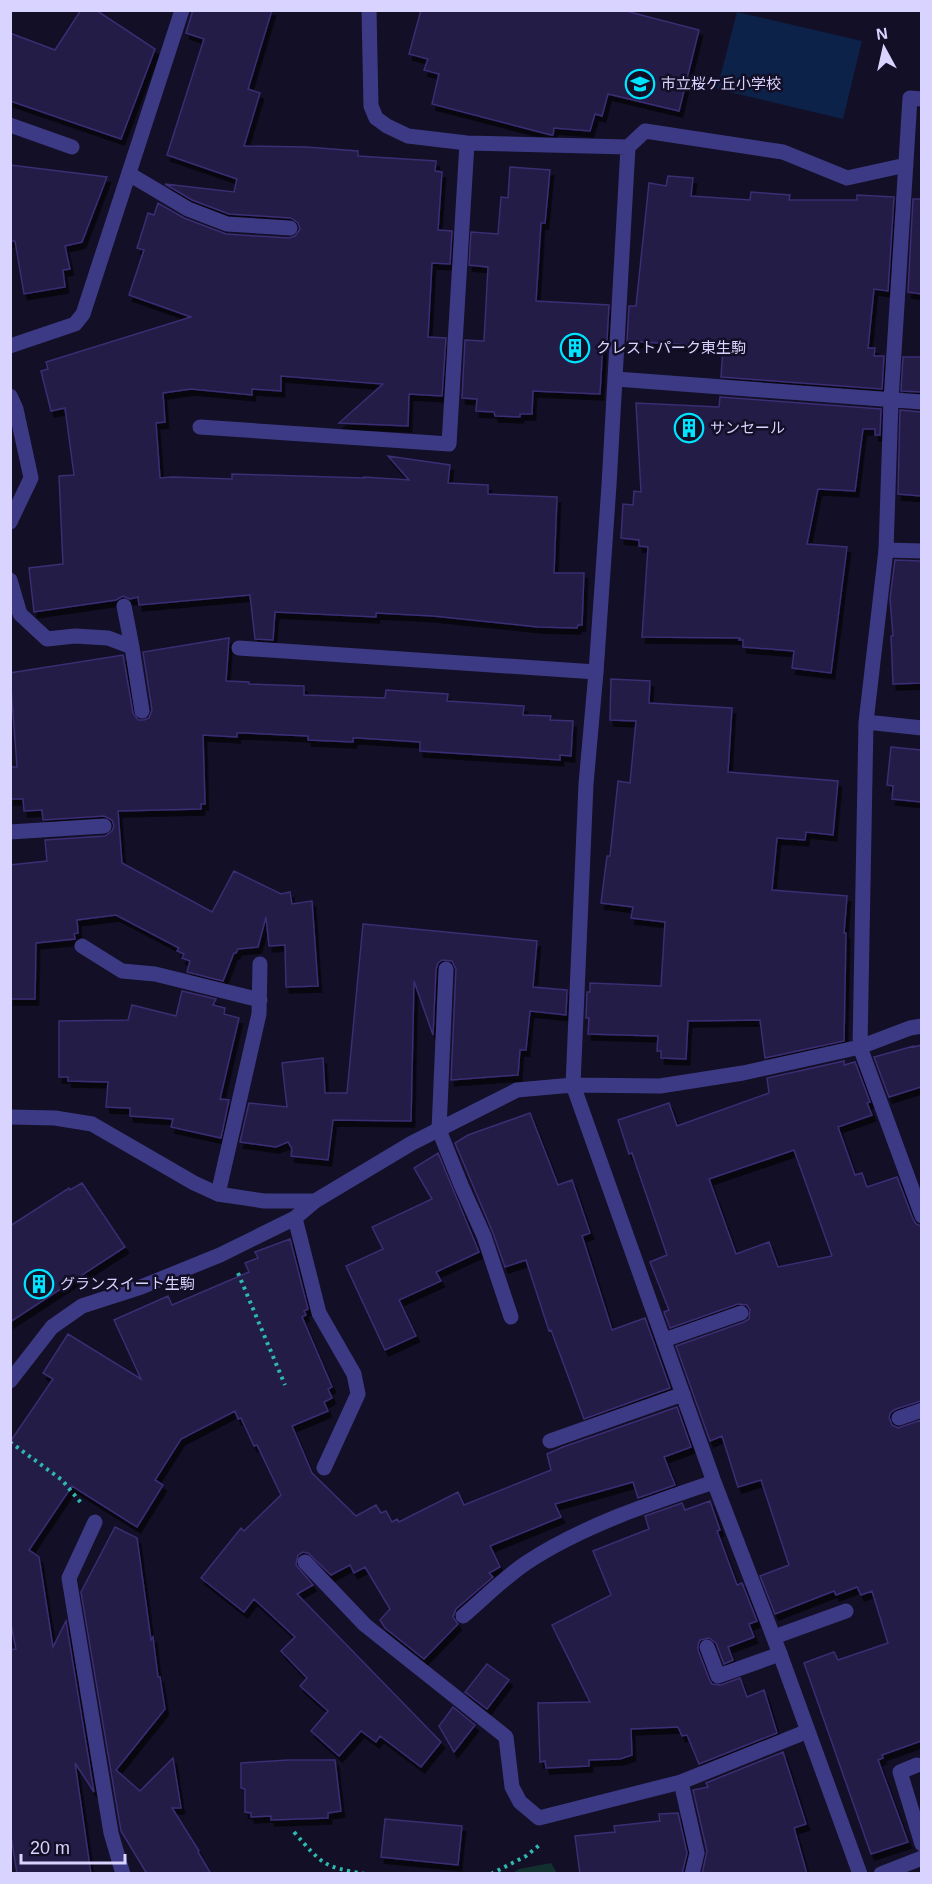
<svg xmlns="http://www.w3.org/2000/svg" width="932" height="1884" font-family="Arial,'Noto Sans JP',sans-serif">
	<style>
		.green { fill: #12302f }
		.water { fill: #0c2248 }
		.building { fill: #241b47; stroke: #3b2d73; stroke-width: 1.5; fill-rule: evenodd; filter: url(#shadow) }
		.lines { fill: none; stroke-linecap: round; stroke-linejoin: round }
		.path { stroke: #2fb8b0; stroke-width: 4; stroke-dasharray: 3 4.5; stroke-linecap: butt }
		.lane { stroke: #3d3a85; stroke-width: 15 }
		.street { stroke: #3d3a85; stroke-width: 15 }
		.labels { text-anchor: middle; stroke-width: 5; stroke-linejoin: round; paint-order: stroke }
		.poi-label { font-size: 15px; fill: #d9d4ff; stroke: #130f26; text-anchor: start }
	</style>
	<defs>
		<filter id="shadow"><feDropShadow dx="3.5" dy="6" stdDeviation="0" flood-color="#0009"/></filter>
	</defs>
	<rect width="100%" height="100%" fill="#130f26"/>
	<path class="green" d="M551,1863L557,1873H513L519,1869Z"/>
	<path class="water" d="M737,12L862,41L843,119L717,89Z"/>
	<path class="building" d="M81,10H96L155,49L121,139L10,101V33L55,50Z
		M193,10H272L248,89L260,93L244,146L306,147L358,151V156L436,161L435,171L442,172L438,230L452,231L450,264L432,263L428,337L446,338L442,396L409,394L408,426L339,423L383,384L281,376V391L252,389V395L191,389L163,393L165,422L156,423L160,478L173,477L232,479V474L364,478V477L409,480L388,456L450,465L448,483L488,485V494L557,497L554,573H584L582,625H578L577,628L538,627L433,616L376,613V617L275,612L273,640L255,639L250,595L139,605L138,597L130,599L123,596L116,600L34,612L29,568L63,564L59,476L74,475L65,408L51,411L41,371L48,369L46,362L191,317L129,295L144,250L137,248L148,213L154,215L158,203L184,218L226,234L289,238L295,236L300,229L298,223L291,218L229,214L192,200L165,184L234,192L237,179L167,155L204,39L186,33Z
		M421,10H622L699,30L679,111L608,94L602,116L595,114L590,131L554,128L553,135H551L432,104L439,74L424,70L428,59L409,54Z
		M10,165L107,177L82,242L65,246L70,269L63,270L65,287L24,294L15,241H10Z
		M510,167L550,170L545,223H541L536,301L609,305L607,340H603L600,394L533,391L532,414H520V417L495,416L494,412L476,411L477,399L462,398L465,340L484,341L488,267L469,265L471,232L498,234L501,197L508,198Z
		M668,176L693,178L691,196L750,200L751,192L790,195L789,200H857V195L894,197L888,291L874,289L868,348H875L874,356H884L882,389L721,377L723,348H719V347L627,341L629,306H636L649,183L666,186Z
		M913,199H921V294L908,292Z
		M903,357H921V392L901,391Z
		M720,397L881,409L880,435H875V429H863L855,491L818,489L807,544L847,547L831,673L792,668L794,651L743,647V640H739L740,638L642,637L648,547L639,546V540L621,538L623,504L633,505L634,491L641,492L636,403L719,407Z
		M900,410L921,412V496L898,494Z
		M895,560L921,561V683L893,684L891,636H893L890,599Z
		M229,638L226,681L249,682V684L304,686V695L385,698L386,690L448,694L447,701L524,706L523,715L551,716L550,720L573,721L571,756L560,755V760L420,751V742L358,738H353V742L308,740V736L246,733H237V737L203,735L205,804H201V809L118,811L122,863L212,912L234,871L281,894L290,892L292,904L312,901L318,986L286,987L285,945L269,946L266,917L258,947L238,949L236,953H234L223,981L187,972L190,961L182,958L184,954L177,951L179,948L116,915L77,920L78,933L74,934L75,939L36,943L35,999H10V865L47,861L45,840L105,836L112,831L114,826L112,820L104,816L43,820L42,810L24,811L23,799H10V767H17L10,673L123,655L133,713L138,720H144L149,718L152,710L143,652Z
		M611,679L650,681L649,703L732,708L728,772L838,781L833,835L806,832L805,840L777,838L772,890L847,896L844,933H846L844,1041L765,1058L760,1020L688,1021L686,1059L661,1058V1051H657L658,1036L588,1034L589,1018H586L587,992H590V983L661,986L665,922L631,918L633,907L601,903L607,856H610L618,781L630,783L636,721L610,720Z
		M891,747L921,750V802L892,799L893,786L887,785Z
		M363,924L537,941L533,987L567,990L566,1015L530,1011L526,1050H520L518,1075L451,1080L456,969L452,961L442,960L438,963L436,969L433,1035L414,981L411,1121L333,1120L328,1160L291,1156L292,1149L288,1142L276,1147L240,1142L249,1103L287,1107L282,1063L323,1058L325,1093H347Z
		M182,991L216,999L213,1005L225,1008L224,1014L239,1018L220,1099L229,1100L221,1138L171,1127L173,1119L130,1116V1108L106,1107L108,1082L68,1081V1077H59V1021L128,1020L132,1005L176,1016Z
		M921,1045V1087L889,1097L874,1057L914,1046V1047Z
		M844,1061V1065L855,1062L870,1102L867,1103L872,1115L838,1127L855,1175L862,1173L867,1187L897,1177L913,1219L916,1224L921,1226V1401L896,1409L891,1412L889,1417L892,1425L898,1428L921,1420V1741L882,1755L883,1758L878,1760L908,1842L871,1854L804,1663L834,1652L838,1660L888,1643L872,1591L861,1595L857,1587L836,1595L834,1591L775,1614L760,1576L789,1565L761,1480L738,1487L722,1436L710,1441L676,1346L744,1322L749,1319L750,1310L747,1305L738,1304L670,1328L664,1312L669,1310L650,1262L667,1255L632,1153L629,1154L618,1120L669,1103L677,1126L769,1093L767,1078ZM794,1150L832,1256L778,1267L769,1242L736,1254L709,1179Z
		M530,1113L558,1185L572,1180L590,1233L582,1236L612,1330L645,1318L670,1388L584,1419L551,1330L549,1331L526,1260L505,1267L493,1233L455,1143L468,1135Z
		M438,1153L479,1252L436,1272L441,1281L399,1300L416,1336L385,1350L346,1266L383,1249L372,1227L432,1199L414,1168Z
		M82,1183L125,1247L10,1322V1226L69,1188L70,1190Z
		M290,1239L308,1309L304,1311L306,1315L302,1317L332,1387L328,1389L332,1398L324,1402L328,1411L292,1426L312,1473L356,1516L376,1505L381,1513L386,1511L392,1522L397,1519L399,1522L458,1492L464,1505L551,1470L547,1454L563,1447L677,1407L691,1447L664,1457L675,1485L638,1498L633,1482L555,1504L561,1517L490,1546L500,1567L489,1573L493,1577L456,1609L453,1617L458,1624L424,1659L385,1628L380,1620L390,1609L365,1567L354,1573L350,1565L331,1575L308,1553L303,1552L298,1555L296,1565L313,1585L297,1594L441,1742L421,1767L380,1736L376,1742L361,1731L339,1756L311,1731L328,1711L300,1686L307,1678L281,1651L295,1637L254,1599L244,1612L201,1578L241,1528L244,1531L281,1495L257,1445L254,1446L241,1418L238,1419L235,1411L181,1439L155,1480L163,1485L137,1527L72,1486L29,1550L39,1557L53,1647L66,1621L94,1792L75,1763L91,1874H17L10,1829V1650L16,1649L10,1619V1442L53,1379L43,1373L68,1334L141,1379L114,1320L168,1296L172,1305L249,1272L245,1263L258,1258L255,1252Z
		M710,1501L720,1530L717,1531L737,1585L742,1583L757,1621L749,1624L754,1637L728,1647L733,1660L724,1664L716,1643L709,1638L700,1640L698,1645V1650L709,1679L712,1684L721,1685L740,1678L747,1697L764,1690L777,1733L699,1764L687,1735L682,1736L678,1727L631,1729L632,1755L620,1759L589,1760V1766L546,1768L545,1761L540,1762L538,1703L590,1702L552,1625L611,1595L593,1551L649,1529L645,1516L682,1503L685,1510Z
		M115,1527L137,1538L151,1640L153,1637L158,1677H160L165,1709L116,1770L140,1791L173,1758L181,1808H172L199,1851L198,1852L211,1874H147L121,1831L81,1592Z
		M487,1664L509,1680L487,1709L465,1692Z
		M453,1707L475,1725L454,1752L439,1726Z
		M783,1752L806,1824L794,1828L807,1874H702L707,1851L693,1790L708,1787L706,1783Z
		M288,1760H335L341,1811L328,1813V1818L271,1820V1816L251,1817V1813L245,1812V1789L241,1788V1763Z
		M678,1813L687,1853L682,1874H580L575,1836L615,1832L614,1826L660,1821L659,1814Z
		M385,1819L462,1826L458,1865L381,1857Z"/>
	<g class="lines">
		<path class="path" d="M238,1273L285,1385
			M10,1442L62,1480L82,1504
			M294,1832C322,1864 323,1867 365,1874
			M491,1874L526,1856L542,1843"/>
		<path class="lane" d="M10,125L72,147
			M129,174L188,209L227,224L290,228
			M886,550L922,551
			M10,580L20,614L47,639L75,636L108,638L132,647L142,711
			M124,606L132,647
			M239,648L596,672
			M10,832L104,826
			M82,946L122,971L155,974L260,1000
			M446,969L439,1130L461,1185L484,1236L511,1317
			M218,1194L259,1014L260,964
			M295,1218L319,1313L354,1374L358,1394L324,1468
			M664,1340L741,1313
			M10,1381L52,1327L82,1306L141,1287L220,1255L295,1218L315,1201
			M899,1418L922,1410
			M550,1441L683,1394
			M774,1637L846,1611
			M707,1647L718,1676L780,1654
			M917,1765L900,1772L922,1844
			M681,1782L697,1853L692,1874
			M881,1874L922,1858"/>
		<path class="street" d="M369,10L371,106L376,118L387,126L408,136L467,143L628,147L645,131L783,152L847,178L906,165
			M922,99L910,98L891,400L886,550L866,722L860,1047L922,1216
			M628,147L609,485L596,672L586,784L573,1085L714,1482L780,1654L860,1874
			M10,346L75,324L83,314L182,10
			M616,379L922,402
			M10,396L16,409L31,478L10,522
			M200,427L449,444L467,143
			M866,722L922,728
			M10,1117L55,1118L92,1124L194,1183L218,1194L264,1201H315L412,1143L517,1090L573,1085L660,1086L743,1073L860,1047L910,1028L922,1026
			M95,1522L69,1578L111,1833L123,1874
			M305,1562L365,1625L506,1737L512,1787L520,1802L539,1818L681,1782L808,1731
			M463,1616C483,1599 504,1578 526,1563C582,1526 651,1503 714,1482"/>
	</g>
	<defs>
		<g id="school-ring" transform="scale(1.5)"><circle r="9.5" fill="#130f26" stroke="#00e5ff" stroke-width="1.5"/><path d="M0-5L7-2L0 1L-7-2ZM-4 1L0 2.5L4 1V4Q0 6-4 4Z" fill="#00e5ff"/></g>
		<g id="building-ring" transform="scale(1.5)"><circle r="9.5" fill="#130f26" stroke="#00e5ff" stroke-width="1.5"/><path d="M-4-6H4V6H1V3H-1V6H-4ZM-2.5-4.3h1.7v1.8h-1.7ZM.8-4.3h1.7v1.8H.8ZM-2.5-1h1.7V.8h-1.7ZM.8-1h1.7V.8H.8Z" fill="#00e5ff"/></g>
	</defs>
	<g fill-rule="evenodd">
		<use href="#school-ring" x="640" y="84"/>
		<use href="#building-ring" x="575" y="348"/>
		<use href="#building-ring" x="689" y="428"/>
		<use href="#building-ring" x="39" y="1284"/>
	</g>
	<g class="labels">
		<g class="poi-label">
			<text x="661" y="89">市立桜ケ丘小学校</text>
			<text x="596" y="353">クレストパーク東生駒</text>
			<text x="710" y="433">サンセール</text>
			<text x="60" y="1289">グランスイート生駒</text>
		</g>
	</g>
	<rect width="932" height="1884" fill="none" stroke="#d9d4ff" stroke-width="24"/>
	<g transform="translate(884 48) rotate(352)" stroke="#130f26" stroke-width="4.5" paint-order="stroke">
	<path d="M0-4.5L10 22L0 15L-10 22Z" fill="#d9d4ff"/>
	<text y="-9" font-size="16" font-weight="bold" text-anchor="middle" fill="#d9d4ff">N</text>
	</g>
	<path d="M21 1854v9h104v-9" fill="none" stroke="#d9d4ff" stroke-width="3"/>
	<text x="30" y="1854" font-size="18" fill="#d9d4ff" stroke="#130f26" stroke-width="4.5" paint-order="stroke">20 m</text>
</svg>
